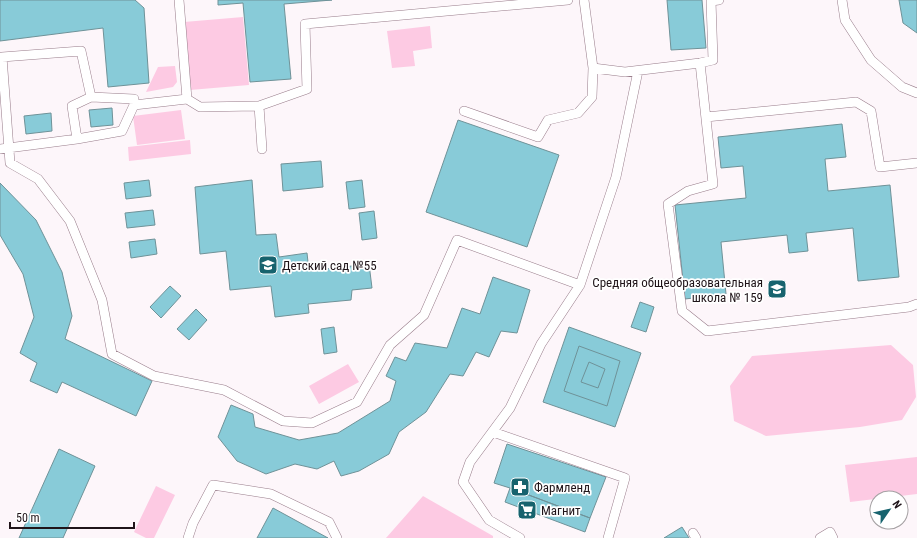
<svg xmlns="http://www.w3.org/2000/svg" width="917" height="538" font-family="'Roboto Condensed',sans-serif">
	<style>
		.green { fill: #fdcae3 }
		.building { fill: #88cbd8; stroke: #6f9298 }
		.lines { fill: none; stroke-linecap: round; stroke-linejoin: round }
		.service-casing { stroke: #997d8b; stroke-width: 10 }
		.service { stroke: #fff; stroke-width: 9 }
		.labels { text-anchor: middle; stroke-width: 3.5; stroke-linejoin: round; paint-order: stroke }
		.poi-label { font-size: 13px; fill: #1f1419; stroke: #fff; text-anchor: start }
	</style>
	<rect width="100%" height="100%" fill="#fdf6fa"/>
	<path class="green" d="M243,17L249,85L190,90L184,22Z
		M430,26L432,48L413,51L415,66L392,68L387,31Z
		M175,66L177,82L173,87L146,92L158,67Z
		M181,110L185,139L137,145L133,116Z
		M190,140L191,154L129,161L128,147Z
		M891,345L913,365L916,397L902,420L860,427L766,436L734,421L730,386L752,356Z
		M348,364L359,382L319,404L309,386Z
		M917,457V494L850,502L845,465Z
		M156,486L175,495L154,538H146L134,532Z
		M423,496L493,536V538H386Z"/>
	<path class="building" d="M0,0H135L144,8L149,83L108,87L103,28L0,41Z
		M218,0H332L284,4L291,79L250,82L243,3L218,5Z
		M667,0H702L706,48L671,50Z
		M899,0H917V33L903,23Z
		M112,108L113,125L91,127L89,110Z
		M51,113L52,131L26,134L24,116Z
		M458,120L559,155L527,247L426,212Z
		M842,124L846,157L825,159L828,191L890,185L899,277L858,281L853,228L806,233L808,251L789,253L787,235L721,242L726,294L685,299L675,205L746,198L743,166L721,168L718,137Z
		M321,161L323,187L283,191L281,164Z
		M149,180L151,196L126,199L124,183Z
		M252,180L256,235L276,234L279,257L307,253L309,271L369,264L372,288L352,290L351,300L308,304L309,313L275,317L271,286L230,290L226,251L200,254L195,187Z
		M362,180L365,207L349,209L346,182Z
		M0,183L36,220L62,272L72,316L65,339L152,381L136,416L62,382L57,393L30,381L37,363L20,353L34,317L23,274L0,235Z
		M153,210L155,225L127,228L125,213Z
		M374,211L377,238L362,240L359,213Z
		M155,239L157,254L131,258L129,242Z
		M493,277L530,290L517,333L501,331L489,357L476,352L463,376L450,374L426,412L399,432L389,454L359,471L341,476L334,461L317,469L295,464L266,474L237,461L218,437L231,405L253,414L255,427L299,440L338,433L390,401L396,381L386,376L395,357L406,361L415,343L447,348L462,308L480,314Z
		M170,286L181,296L161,318L150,307Z
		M640,302L654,307L646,332L631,327Z
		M196,309L207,320L189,340L177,329Z
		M334,327L337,352L324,354L321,329Z
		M569,327L641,353L615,427L543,402Z
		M579,346L620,361L607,406L564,391Z
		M589,362L605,369L598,388L581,382Z
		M507,444L606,477L590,518L510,488L494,483Z
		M59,449L95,466L63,538H19Z
		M510,488L590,518L585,532L505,502Z
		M273,508L328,538H257Z
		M682,527L689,538H664Z"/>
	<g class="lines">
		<g class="service-casing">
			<path id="service" d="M179,0L187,99
				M568,0L305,24L307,89L259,106L200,107L187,99L134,105L122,131L77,139L72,106L91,97L81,51L2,57L10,163L38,179L70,221L102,300L112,354L154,376L224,390L283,421L312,423L357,402L390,345L424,315L457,240L580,285
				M584,0L593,68L625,72L700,63L713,60L711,1L719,0
				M842,0L845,20L871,60L902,87L917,93
				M700,63L713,184L688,191L668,204L682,311L707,331L909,307L917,304
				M91,97L134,99V105
				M259,106L262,149
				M464,111L538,137L548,120L578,113L592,97L593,68
				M706,117L856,102L871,111L880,167L917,163
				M0,149L77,139
				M493,432L625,478L608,538
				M693,533L696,538
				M188,538L193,523L213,485L271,494L329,522L337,538
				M520,538L489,520L463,482L470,462L510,408L541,344L580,285L616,177L638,71
				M820,538L830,532L833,538"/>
		</g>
		<use href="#service" class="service"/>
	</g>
	<defs>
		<g id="school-square" transform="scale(1)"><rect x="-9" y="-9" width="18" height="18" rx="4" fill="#17636e" stroke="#fff"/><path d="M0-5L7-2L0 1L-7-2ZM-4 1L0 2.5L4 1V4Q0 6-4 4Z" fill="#fff"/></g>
		<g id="pharmacy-square" transform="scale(1)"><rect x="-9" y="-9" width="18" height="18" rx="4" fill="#17636e" stroke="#fff"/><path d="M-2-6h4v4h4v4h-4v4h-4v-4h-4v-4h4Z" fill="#fff"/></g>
		<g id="supermarket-square" transform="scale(1)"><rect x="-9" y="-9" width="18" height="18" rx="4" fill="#17636e" stroke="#fff"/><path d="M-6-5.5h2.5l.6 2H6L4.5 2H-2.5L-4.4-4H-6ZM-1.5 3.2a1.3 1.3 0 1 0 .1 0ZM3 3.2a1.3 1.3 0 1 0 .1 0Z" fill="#fff"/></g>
	</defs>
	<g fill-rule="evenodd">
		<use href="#school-square" x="268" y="265"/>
		<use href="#school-square" x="777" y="289"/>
		<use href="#pharmacy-square" x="520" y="487"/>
		<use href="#supermarket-square" x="527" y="510"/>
	</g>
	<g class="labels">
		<g class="poi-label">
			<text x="282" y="270">Детский сад №55</text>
			<text x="763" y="287" text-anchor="end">Средняя общеобразовательная<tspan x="763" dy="15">школа № 159</tspan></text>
			<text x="534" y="492">Фармленд</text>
			<text x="541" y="515">Магнит</text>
		</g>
	</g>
	<g transform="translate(889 510) rotate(56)"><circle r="19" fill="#ffffff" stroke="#a5a1a3"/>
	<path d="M0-3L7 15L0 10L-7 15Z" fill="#17636e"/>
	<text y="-6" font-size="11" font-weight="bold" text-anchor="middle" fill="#1f1419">N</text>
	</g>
	<path d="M10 522v6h124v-6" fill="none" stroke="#1f1419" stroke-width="2"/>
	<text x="16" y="522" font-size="12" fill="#1f1419" stroke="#ffffff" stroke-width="3" paint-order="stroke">50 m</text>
</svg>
